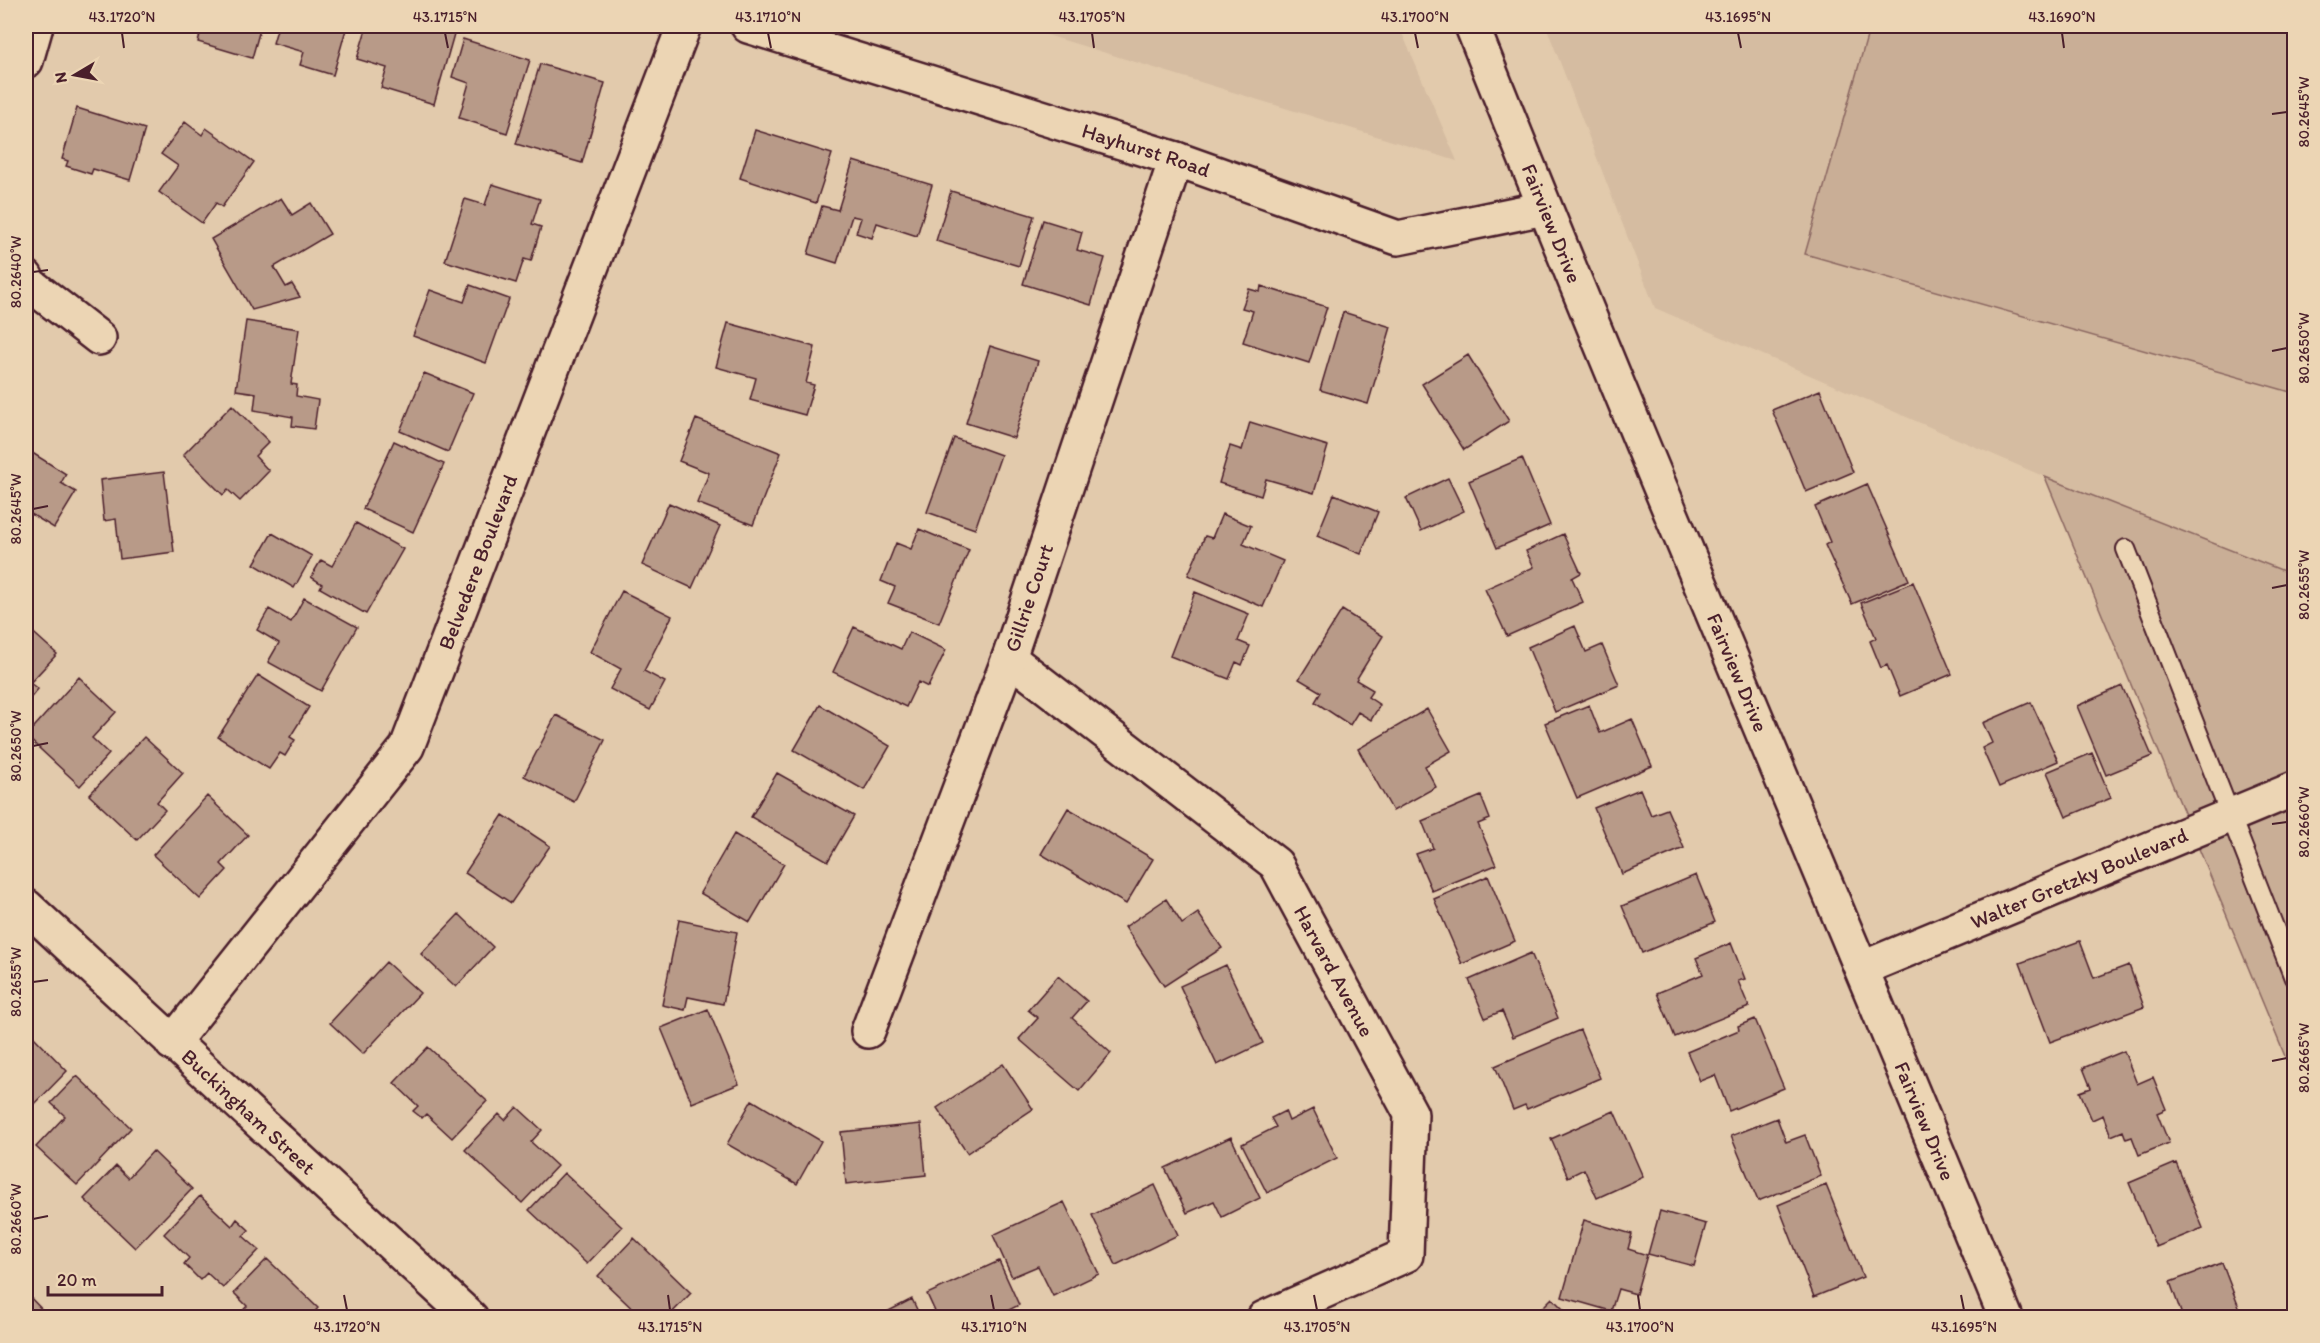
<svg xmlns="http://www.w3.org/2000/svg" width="2320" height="1343" font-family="Itim,sans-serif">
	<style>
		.built { fill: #d5bca1 }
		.green { fill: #c9ae96; stroke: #8a6660; stroke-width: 1.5 }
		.building { fill: #b89a88; stroke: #4a1f2b; stroke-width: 1.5 }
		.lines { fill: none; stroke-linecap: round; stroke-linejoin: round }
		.lane-casing { stroke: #4a1f2b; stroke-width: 22 }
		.street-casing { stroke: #4a1f2b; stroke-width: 38 }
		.secondary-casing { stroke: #4a1f2b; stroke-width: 38 }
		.lane { stroke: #ecd5b4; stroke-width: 18 }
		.street { stroke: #ecd5b4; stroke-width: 33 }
		.secondary { stroke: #ecd5b4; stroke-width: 33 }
		.ticks { fill: none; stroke: #4a1f2b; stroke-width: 2 }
		.labels { text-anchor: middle; stroke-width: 4.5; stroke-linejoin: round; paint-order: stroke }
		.street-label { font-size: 21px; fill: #4a1f2b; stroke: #ecd5b4 }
		.neatline { fill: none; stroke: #4a1f2b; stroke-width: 2 }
		.ticks-label { font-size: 15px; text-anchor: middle; fill: #4a1f2b }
	</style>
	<rect width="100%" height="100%" fill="#e2caac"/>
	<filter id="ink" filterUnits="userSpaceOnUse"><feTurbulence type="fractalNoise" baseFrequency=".0167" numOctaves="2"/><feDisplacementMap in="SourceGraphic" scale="12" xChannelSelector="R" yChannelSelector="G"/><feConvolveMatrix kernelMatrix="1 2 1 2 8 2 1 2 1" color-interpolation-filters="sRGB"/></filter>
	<g filter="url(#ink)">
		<path class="built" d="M1018,26H1399L1457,161Z
			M1546,26H2294V575L2045,477L1655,308Z"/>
		<path class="green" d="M1870,26H2261L2294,35V393L1805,254Z
			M2045,477L2294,575V1078Z"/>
		<path class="building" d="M202,26H261L252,58L198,42Z
			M278,26H347L333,75L300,65L304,52L273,43Z
			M367,26H425L454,34L434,104L381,88L387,68L357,59Z
			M463,39L530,60L507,133L459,118L469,83L452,77Z
			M540,64L605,83L582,163L516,144Z
			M77,108L145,129L130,180L93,169L91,174L66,166L68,161L62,159Z
			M185,122L202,135L206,128L254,162L222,207L216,203L202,223L159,192L178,166L161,154Z
			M755,130L832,154L816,203L740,178Z
			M853,161L932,185L917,236L877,223L872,238L856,233L861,218L852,216L837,263L808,254L822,206L838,210Z
			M492,184L540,199L532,224L541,227L531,261L524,259L516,283L445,261L465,199L485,205Z
			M951,191L1034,216L1019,266L936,241Z
			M281,198L292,215L311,203L330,234L274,267L286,287L292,284L300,297L252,310L211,239Z
			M1043,220L1082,232L1077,250L1105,258L1091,305L1023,284Z
			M470,285L509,299L486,363L413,336L430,290L464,302Z
			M1261,286L1327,307L1309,363L1243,342L1253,311L1242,308L1249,289L1260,292Z
			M1343,312L1391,327L1368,404L1320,390Z
			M246,321L299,329L291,384L297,385L296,396L318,400L314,429L292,426L293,417L254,410L256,393L236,390Z
			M728,323L815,347L806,383L814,385L805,415L750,400L756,378L716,367Z
			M990,346L1038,361L1014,438L966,423Z
			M1468,355L1509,421L1464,450L1422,384Z
			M424,373L473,393L448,452L400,431Z
			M1820,390L1853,472L1806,492L1772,410Z
			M232,405L269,442L255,456L269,471L240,501L228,490L223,495L183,455Z
			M696,419L781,453L753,525L697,503L709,473L679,461Z
			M1250,422L1328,446L1314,493L1266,479L1261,496L1219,483L1230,446L1242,450Z
			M954,438L1001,455L975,529L927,512Z
			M394,441L444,464L413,532L363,509Z
			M26,449L66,474L61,483L76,492L54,528L26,511Z
			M1522,458L1550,525L1497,548L1469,481Z
			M164,472L174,552L120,559L116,519L104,521L100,480Z
			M1448,478L1464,511L1421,531L1406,498Z
			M1867,484L1909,580L1852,604L1825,545L1830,542L1815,507Z
			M1334,494L1378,512L1361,554L1317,536Z
			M669,503L720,526L692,588L642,565Z
			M1222,514L1251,526L1243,544L1283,561L1263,607L1188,575L1205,536L1212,538Z
			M356,523L403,549L366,614L320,588L322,584L311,577L321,560L332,566Z
			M919,529L969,550L939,623L888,603L895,587L881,581L896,543L911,549Z
			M272,533L312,556L294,588L254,564Z
			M1563,534L1581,573L1572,578L1583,602L1507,636L1485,589L1534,567L1526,551Z
			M1913,582L1952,674L1900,696L1887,665L1881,668L1870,641L1876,638L1861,603Z
			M622,591L672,616L644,671L665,682L650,710L610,689L621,669L590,652Z
			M1195,592L1249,614L1238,641L1250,646L1242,665L1236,662L1229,679L1170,656Z
			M304,598L357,627L321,691L268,662L279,643L257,630L269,609L291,622Z
			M1342,610L1383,636L1356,680L1373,690L1368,697L1380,705L1371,720L1358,712L1350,725L1315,702L1321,692L1299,679Z
			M26,626L57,654L30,683L38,689L26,703Z
			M1575,626L1586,652L1602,645L1619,685L1555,712L1528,647Z
			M854,627L901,649L909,632L946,650L928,687L918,682L906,707L833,672Z
			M258,675L309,707L290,737L295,740L285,756L280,753L269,769L218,737Z
			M79,677L116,712L92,738L109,754L80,786L26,736Z
			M2122,686L2152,756L2106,775L2077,706Z
			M2031,702L2058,761L1999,787L1982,748L1992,743L1983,723Z
			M820,705L890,746L864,790L794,750Z
			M1589,705L1600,733L1632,719L1652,766L1577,798L1545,723Z
			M1427,709L1451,751L1425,766L1436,787L1393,811L1358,749Z
			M556,715L605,740L574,802L524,776Z
			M144,737L183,773L157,802L165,810L137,840L89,795Z
			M2092,753L2111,798L2066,817L2047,772Z
			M777,773L854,816L828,861L751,817Z
			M1640,789L1651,815L1667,809L1684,848L1622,874L1594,808Z
			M207,796L248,835L221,864L227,870L200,899L153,855Z
			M1481,796L1490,819L1478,824L1496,865L1432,891L1416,854L1433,848L1422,821Z
			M1068,808L1153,859L1126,904L1041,854Z
			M503,815L550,846L511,903L465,873Z
			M734,834L784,864L750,922L700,893Z
			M1696,875L1715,922L1642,953L1622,906Z
			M1488,876L1515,941L1462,964L1434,899Z
			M1166,899L1182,924L1198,913L1222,948L1164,986L1125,927Z
			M459,914L493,947L456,987L421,954Z
			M679,920L737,932L723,1004L688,997L685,1010L662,1005Z
			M2080,941L2094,978L2129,965L2144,1007L2050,1042L2020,963Z
			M1731,943L1745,979L1738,981L1749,1007L1675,1037L1657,993L1703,974L1696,958Z
			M1531,953L1558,1018L1513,1037L1502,1011L1485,1018L1469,980Z
			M386,962L420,993L363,1054L330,1023Z
			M1226,965L1263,1043L1217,1065L1180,986Z
			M1058,976L1087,1001L1072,1018L1111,1053L1079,1091L1019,1039L1038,1018L1028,1010Z
			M708,1009L739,1084L692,1103L661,1028Z
			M1755,1019L1784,1088L1729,1111L1715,1075L1700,1081L1687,1052L1739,1030L1738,1026Z
			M1580,1030L1600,1078L1527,1109L1525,1105L1513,1110L1495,1066Z
			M31,1034L67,1071L26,1113V1040Z
			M428,1047L487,1101L452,1138L426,1114L422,1118L413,1111L418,1106L394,1083Z
			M2124,1051L2137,1084L2153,1077L2166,1109L2157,1113L2169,1143L2139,1155L2132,1137L2126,1139L2123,1131L2111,1136L2103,1115L2092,1120L2080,1092L2091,1088L2083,1068Z
			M1003,1064L1033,1109L967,1153L937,1108Z
			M77,1076L131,1128L77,1185L36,1147L65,1116L51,1103Z
			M752,1100L821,1141L797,1184L727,1144Z
			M517,1107L542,1130L531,1142L557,1166L522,1203L465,1150L499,1114L505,1120Z
			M1313,1109L1337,1158L1267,1193L1242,1144L1276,1127L1271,1118L1285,1111L1289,1121Z
			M1614,1111L1643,1177L1597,1198L1584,1169L1568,1177L1551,1139Z
			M1777,1118L1786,1142L1805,1135L1821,1176L1758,1201L1731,1136Z
			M921,1124L926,1175L846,1184L841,1132Z
			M1231,1137L1260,1198L1222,1217L1214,1201L1187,1213L1165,1168Z
			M153,1151L192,1189L135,1248L84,1199L116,1166L128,1178Z
			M2176,1163L2203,1228L2156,1247L2129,1183Z
			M564,1173L622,1227L587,1264L529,1210Z
			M1155,1185L1178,1235L1116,1265L1092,1215Z
			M1826,1185L1863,1277L1814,1297L1778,1205Z
			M200,1196L232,1226L237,1219L249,1230L243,1236L259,1250L223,1288L207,1273L200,1280L184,1264L189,1258L164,1234Z
			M1064,1202L1099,1274L1053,1296L1038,1266L1012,1277L993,1235Z
			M1660,1211L1706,1224L1694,1266L1648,1254Z
			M1584,1220L1632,1234L1628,1249L1647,1255L1636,1294L1618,1289L1611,1311L1562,1297Z
			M634,1238L691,1293L667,1318H642L598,1276Z
			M267,1259L318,1308L309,1318H236L247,1306L234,1293Z
			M999,1261L1019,1305L993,1318H938L927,1294Z
			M2222,1263L2243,1318H2183L2170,1282Z
			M26,1293L50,1318H26Z
			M1552,1298L1572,1318H1532Z
			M912,1299L921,1318H875Z"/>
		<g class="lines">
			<g class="lane-casing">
				<path id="lane" d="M2126,549L2294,978"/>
			</g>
			<g class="street-casing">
				<g id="street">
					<path id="s1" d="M748,26L1176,159L1398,238L1544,208"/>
					<path d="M26,61L36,26"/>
					<path d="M26,277L27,282L99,338"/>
					<path id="s2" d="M1009,658L1276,864L1411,1114L1406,1255L1264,1318"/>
					<path id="s3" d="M26,906L471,1318"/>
					<path id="s4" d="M1863,968L2294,789"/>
					<path id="s5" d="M868,1031L1009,658L1176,159"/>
					<path id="s6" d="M172,1043L407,747L684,26"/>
				</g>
			</g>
			<g class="secondary-casing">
				<g id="secondary">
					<path id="s7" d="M1472,26C1644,458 1829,886 2006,1318"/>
				</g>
			</g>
			<use href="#lane" class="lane"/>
			<use href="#street" class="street"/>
			<use href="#secondary" class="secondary"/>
		</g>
	</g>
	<path class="ticks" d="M122,33L124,48M445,33L448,48M768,33L771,48M1092,33L1094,48M1415,33L1418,48M1738,33L1741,48M2062,33L2064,48M2272,114L2287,112M33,272L48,270M2272,351L2287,348M33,509L48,506M2272,588L2287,585M33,746L48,743M2272,824L2287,822M33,982L48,980M2272,1061L2287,1058M33,1219L48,1216M344,1295L347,1310M668,1295L670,1310M991,1295L994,1310M1314,1295L1317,1310M1638,1295L1640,1310M1961,1295L1964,1310"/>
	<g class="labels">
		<g class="street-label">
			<text dy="7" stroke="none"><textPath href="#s1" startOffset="417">Hayhurst Road</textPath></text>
			<text dy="7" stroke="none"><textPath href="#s7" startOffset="213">Fairview Drive</textPath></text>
			<text dy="7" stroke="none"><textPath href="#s6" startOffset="576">Belvedere Boulevard</textPath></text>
			<text dy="7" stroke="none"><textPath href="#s5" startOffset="462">Gillrie Court</textPath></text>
			<text dy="7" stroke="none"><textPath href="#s7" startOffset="699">Fairview Drive</textPath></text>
			<text dy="7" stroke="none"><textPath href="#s4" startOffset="234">Walter Gretzky Boulevard</textPath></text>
			<text dy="7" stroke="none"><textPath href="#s2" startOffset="459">Harvard Avenue</textPath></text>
			<text dy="7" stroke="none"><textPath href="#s3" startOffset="303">Buckingham Street</textPath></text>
			<text dy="7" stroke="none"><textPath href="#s7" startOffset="1185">Fairview Drive</textPath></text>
		</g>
	</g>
	<rect width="2320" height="1343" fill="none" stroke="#ecd5b4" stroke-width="66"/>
	<g transform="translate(75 75) rotate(260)" stroke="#ecd5b4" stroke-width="4.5" paint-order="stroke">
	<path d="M0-4.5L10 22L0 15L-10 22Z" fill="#4a1f2b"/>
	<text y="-9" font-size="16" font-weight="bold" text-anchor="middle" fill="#4a1f2b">N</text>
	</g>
	<path d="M48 1286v9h114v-9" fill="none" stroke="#4a1f2b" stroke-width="3"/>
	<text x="57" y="1286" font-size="18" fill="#4a1f2b" stroke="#ecd5b4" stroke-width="4.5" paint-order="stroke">20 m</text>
	<rect x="33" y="33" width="2254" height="1277" class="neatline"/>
	<g class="ticks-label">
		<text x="122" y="22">43.1720°N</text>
		<text x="445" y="22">43.1715°N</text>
		<text x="768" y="22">43.1710°N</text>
		<text x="1092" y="22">43.1705°N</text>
		<text x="1415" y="22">43.1700°N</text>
		<text x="1738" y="22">43.1695°N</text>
		<text x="2062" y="22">43.1690°N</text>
		<text transform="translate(2304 112) rotate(-90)" y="5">80.2645°W</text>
		<text transform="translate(16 272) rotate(-90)" y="5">80.2640°W</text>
		<text transform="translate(2304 348) rotate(-90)" y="5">80.2650°W</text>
		<text transform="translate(16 509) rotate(-90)" y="5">80.2645°W</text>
		<text transform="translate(2304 585) rotate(-90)" y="5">80.2655°W</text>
		<text transform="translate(16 746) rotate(-90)" y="5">80.2650°W</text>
		<text transform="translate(2304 822) rotate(-90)" y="5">80.2660°W</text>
		<text transform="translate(16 982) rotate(-90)" y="5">80.2655°W</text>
		<text transform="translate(2304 1058) rotate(-90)" y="5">80.2665°W</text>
		<text transform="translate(16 1219) rotate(-90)" y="5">80.2660°W</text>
		<text x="347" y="1332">43.1720°N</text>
		<text x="670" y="1332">43.1715°N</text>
		<text x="994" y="1332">43.1710°N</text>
		<text x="1317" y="1332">43.1705°N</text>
		<text x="1640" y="1332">43.1700°N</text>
		<text x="1964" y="1332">43.1695°N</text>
	</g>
</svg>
